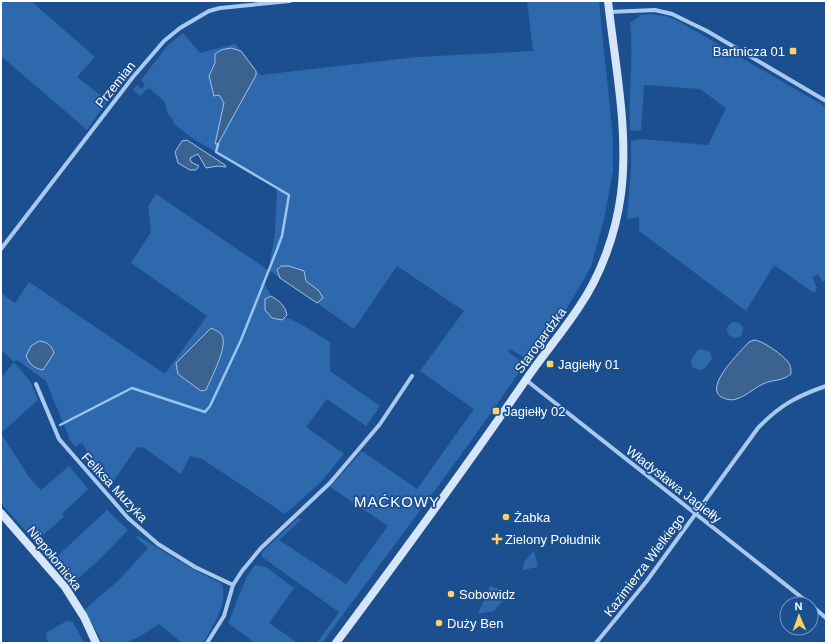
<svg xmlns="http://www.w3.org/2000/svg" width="827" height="644" font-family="Helvetica,sans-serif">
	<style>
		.green { fill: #2e69ad; fill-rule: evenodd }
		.water { fill: #3c6290; stroke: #9cc4f0 }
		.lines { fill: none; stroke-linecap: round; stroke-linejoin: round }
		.stream { stroke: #9cc4f0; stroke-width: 2.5 }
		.minor { stroke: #a9c9ee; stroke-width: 4 }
		.secondary { stroke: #d6e6fa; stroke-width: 8 }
		.poi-dot { fill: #ffd166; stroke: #1b4f8f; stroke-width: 1.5 }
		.labels { text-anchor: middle; stroke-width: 3.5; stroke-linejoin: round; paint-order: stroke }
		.poi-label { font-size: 13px; fill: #fff; stroke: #1b4f8f; text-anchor: start }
		.street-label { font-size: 13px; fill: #fff; stroke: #1b4f8f }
		.quarter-label { font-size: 15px; letter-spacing: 1px; fill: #fff; stroke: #1b4f8f }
	</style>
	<rect width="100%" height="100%" fill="#1b4f8f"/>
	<path class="green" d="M1,1H31L95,57L77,77L105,99H109L87,130L1,56Z
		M527,1H599L613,138V171L604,219L591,267L564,313L528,360L510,349L508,352L525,364C460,459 390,550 322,643H317L339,612L262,557V552L297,519H302L279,540L346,584L388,526L330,487L362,451L417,489L474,409L420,371L464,311L397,266L354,329L317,303L323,298L306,281L279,274L280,278L269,270L264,283L271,296L265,299L282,320L285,317C300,322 316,334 330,342V371L380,406L366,426L327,399L306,427L344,454L321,482L285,514L202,459L190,456L181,474L144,448L137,447L108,489L84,460L89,455L82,443L75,447L70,440L46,381L17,360L14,362L30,381L38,400L1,433L29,477L41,490L69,466L88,489L62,514L64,517L35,542L1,503V378L14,362L1,350V293L15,303L29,282L165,374L207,316L131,263L151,232L148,206L156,194L268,270L269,268L275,232L277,188L192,138L174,124L173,120L168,114L164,101L150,89H147L140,96L133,90L137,85L142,89L145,84L141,80L168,45L183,33L200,53L235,44L241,51L231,48L211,68L219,95L224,103L218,144L256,71L260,75L417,57L533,51ZM211,328L178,374L177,363Z
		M650,14L666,16L680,22L826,107V281L823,282L818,274L812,277L817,288L814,293L774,265L746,311L639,231V217L627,219L631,168V141L640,139L708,145L726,108L700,89L644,85L641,130L636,131L630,130C628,94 634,59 630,23L639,17V15Z
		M727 330a8 8 0 1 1 16 0a8 8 0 1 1-16 0Z
		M701,349L710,352L712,359L705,368L700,370L692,367L691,360L697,351Z
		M107,510L128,530L101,558L71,585L52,561Z
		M138,536L191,568L222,584C228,604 214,623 205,640L201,643H182L159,624L139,637L125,643H103L84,610L120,579L148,548L136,537Z
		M534,550L538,567L522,570L525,561Z
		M255,565L266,567L294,588L269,623L298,643H255L228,623L247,576Z
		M490,586L502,590L504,599L494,611L478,614Z
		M67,621L73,622L84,643H49L46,638L47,632Z"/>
	<path class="water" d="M231,48L241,51L256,71V75L218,144H215L224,103L219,95L214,96L209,76L215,63V54L221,50Z
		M187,140L225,165L226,167L218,166L206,168L198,154L190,158L191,162L199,166L196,170H190L178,163L175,152L182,141Z
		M281,266H289L304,271L306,281L319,291L323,298L317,303L280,278L277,270Z
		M271,296C279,301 285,305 287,315L282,320L272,318L265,310V299Z
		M211,328C215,330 220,332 222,335C228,347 211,378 206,390L201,391L178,374L176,363Z
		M754,340C762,340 783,355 788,362C791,365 791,370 791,374C781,382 773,379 763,384C754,388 745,397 736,399C731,401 725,399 721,397C704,386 741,351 749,342Z
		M39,341C48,342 52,346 54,353L43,370C34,368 30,365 26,356L31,346Z"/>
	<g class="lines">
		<path class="stream" d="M60,425L132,388L205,412L210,406L241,340L276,252L282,236L289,195L216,152L218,144"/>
		<path class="minor" d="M609,12L655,10L672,14L707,31L826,101
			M1,249L133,77L164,41L180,28L209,11L220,8L290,1
			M526,380L810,604
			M36,384L59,439L128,518L158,544L195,567L233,585
			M811,605L826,618
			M207,643L224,616L233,585L242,571L261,548L330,483L380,424L412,376
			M596,643L646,582L758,428C780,405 797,396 826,386"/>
		<path class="secondary" d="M1,513L65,587L84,617L96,643
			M336,643C400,557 464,470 525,381C542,356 562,333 579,307C601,275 616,233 621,194C629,130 615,65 608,1"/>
	</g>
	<g class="poi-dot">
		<rect x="789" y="47" width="8" height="8" rx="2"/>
		<rect x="546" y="360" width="8" height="8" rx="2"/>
		<rect x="492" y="407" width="8" height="8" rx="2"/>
		<circle cx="506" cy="517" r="4"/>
		<path d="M495 533h4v4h4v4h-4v4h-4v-4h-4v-4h4z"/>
		<circle cx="451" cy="594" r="4"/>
		<circle cx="439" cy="623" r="4"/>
	</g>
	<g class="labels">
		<g class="poi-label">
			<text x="785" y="56" text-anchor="end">Bartnicza 01</text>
			<text x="558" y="369">Jagiełły 01</text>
			<text x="504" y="416">Jagiełły 02</text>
			<text x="514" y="522">Żabka</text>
			<text x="505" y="544">Zielony Południk</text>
			<text x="459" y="599">Sobowidz</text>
			<text x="447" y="628">Duży Ben</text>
		</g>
		<g class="street-label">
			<text transform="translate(115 84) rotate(-51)" y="5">Przemian</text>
			<text transform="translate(540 340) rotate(-54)" y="5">Starogardzka</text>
			<text transform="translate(674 484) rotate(38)" y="5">Władysława Jagiełły</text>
			<text transform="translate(115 487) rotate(47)" y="5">Feliksa Muzyka</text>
			<text transform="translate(55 558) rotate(51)" y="5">Niepołomicka</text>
			<text transform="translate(644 565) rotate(-53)" y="5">Kazimierza Wielkiego</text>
		</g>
		<g class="quarter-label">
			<text x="397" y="507">MAĆKOWY</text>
		</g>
	</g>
	<rect width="827" height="644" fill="none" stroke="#ffffff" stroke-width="4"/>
	<g transform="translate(799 616) rotate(358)"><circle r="19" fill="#1b4f8f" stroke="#7695bc"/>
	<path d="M0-3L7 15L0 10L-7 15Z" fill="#ffd166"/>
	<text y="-6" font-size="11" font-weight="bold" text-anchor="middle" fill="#ffffff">N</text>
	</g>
</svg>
